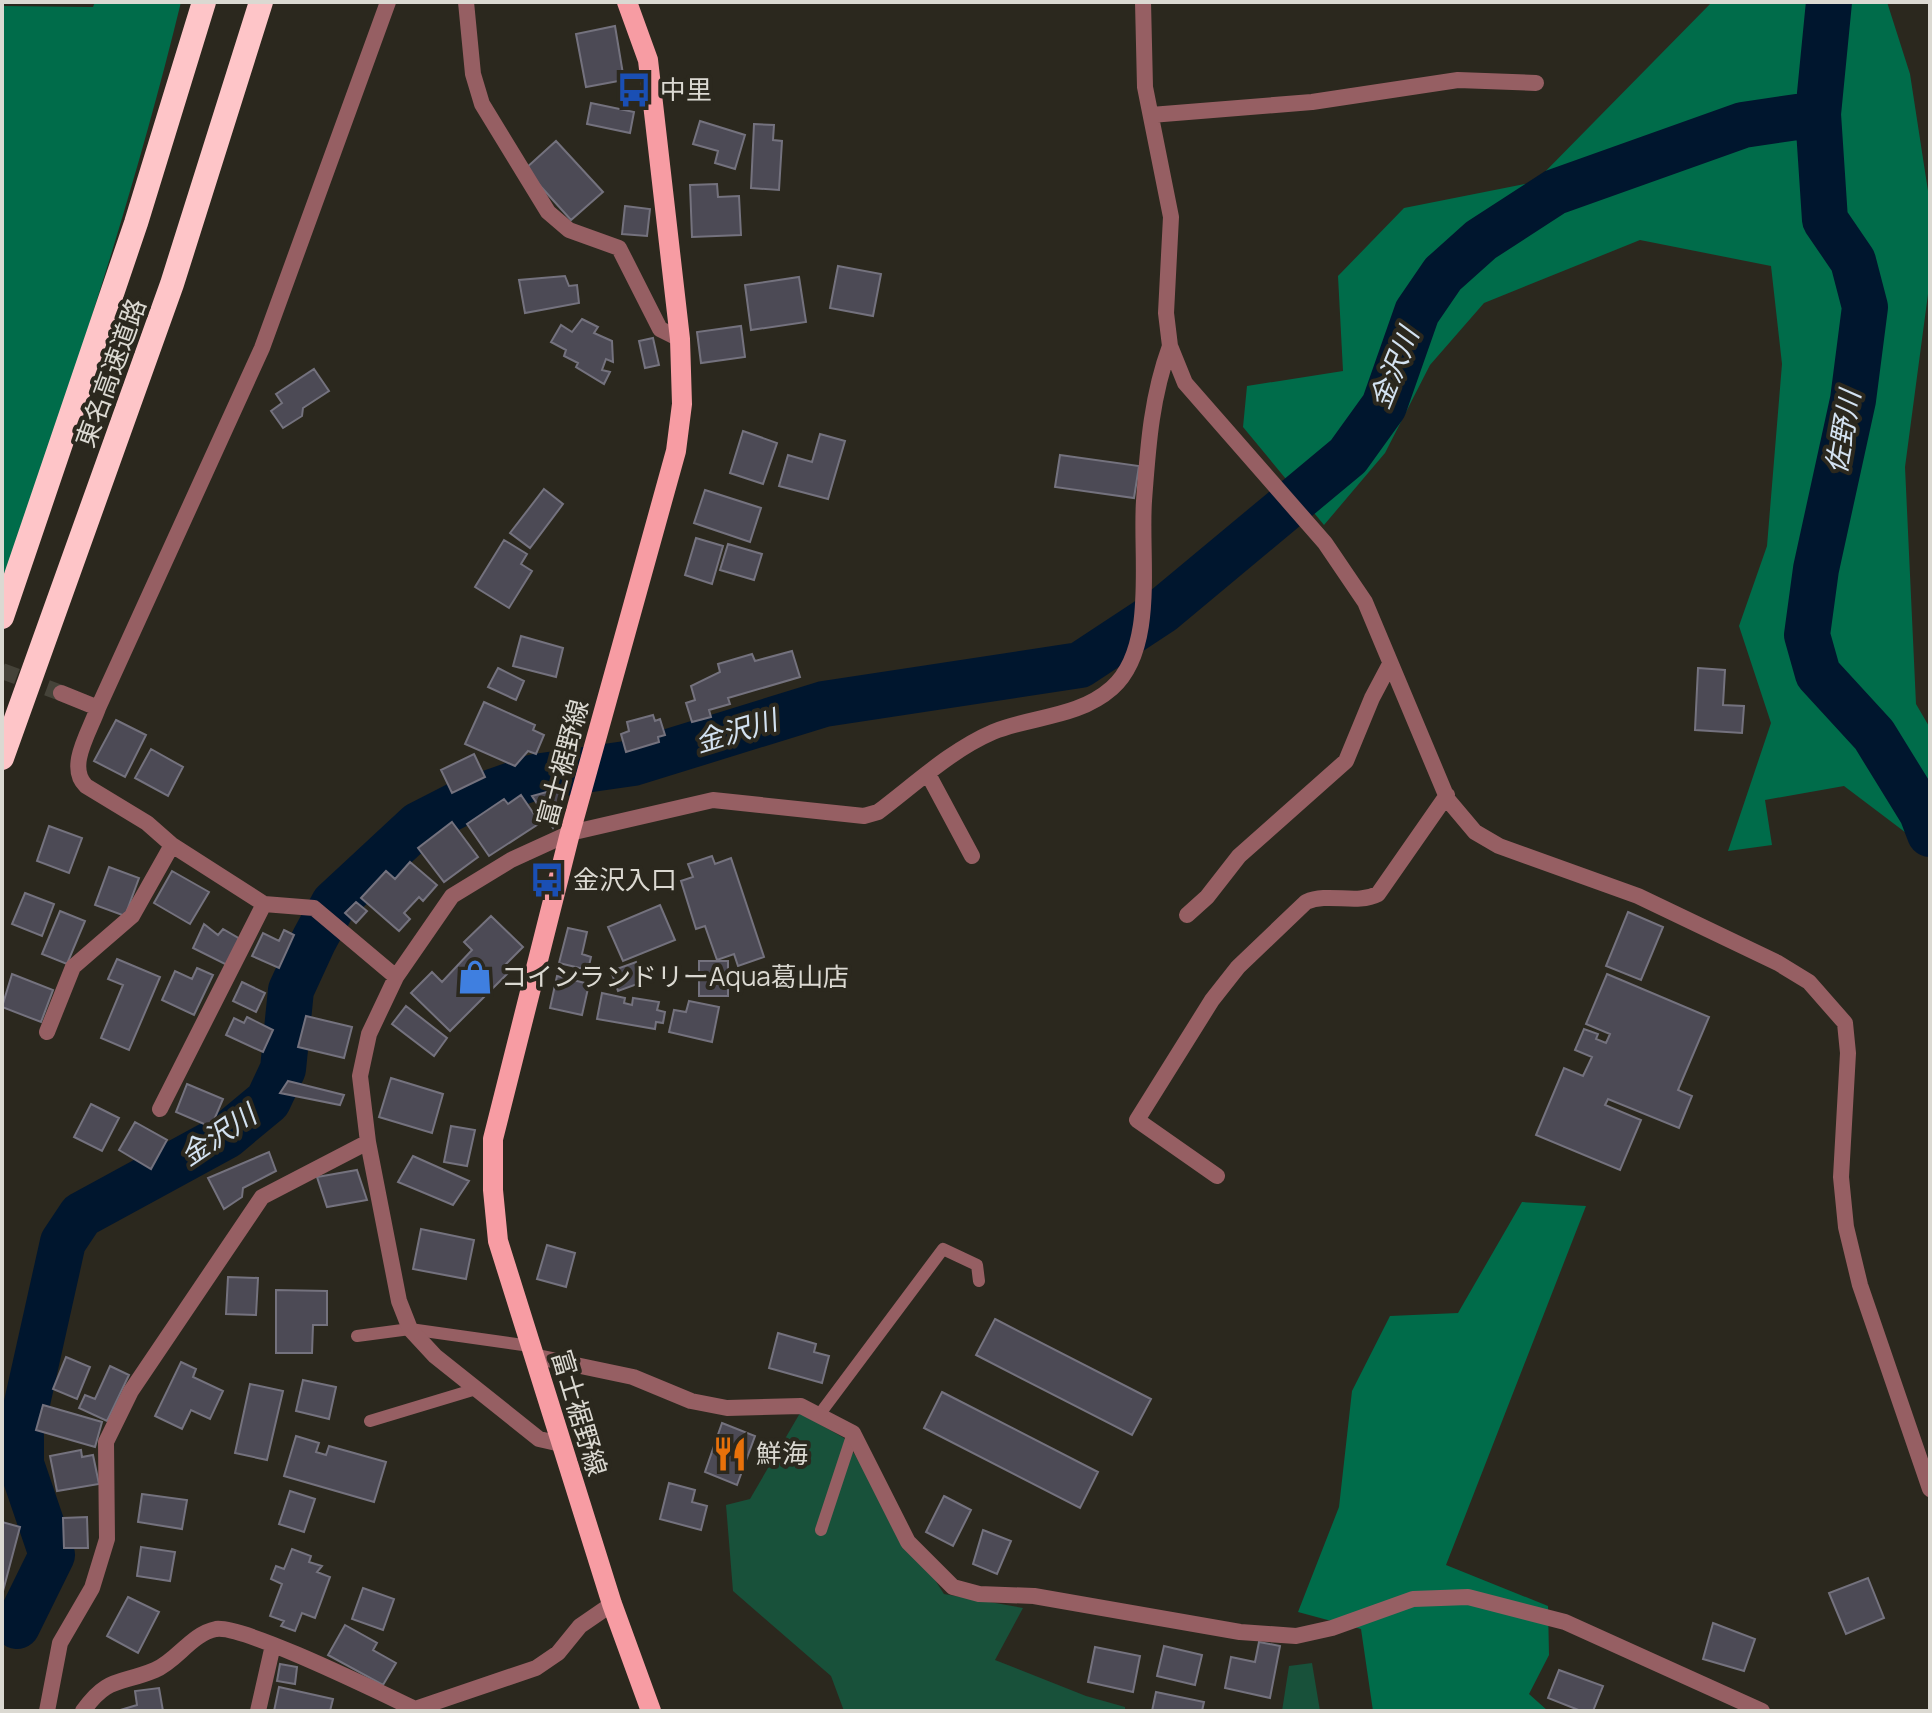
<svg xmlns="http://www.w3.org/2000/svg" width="1932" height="1713" font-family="Manrope,'Noto Sans JP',sans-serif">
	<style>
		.green { fill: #18513a }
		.forest { fill: #006c4a }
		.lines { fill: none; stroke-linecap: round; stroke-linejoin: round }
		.river { stroke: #00162e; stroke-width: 46 }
		.building { fill: #4c4a55; stroke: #74727e; stroke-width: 2 }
		.street-tunnel { stroke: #454339; stroke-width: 16; stroke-dasharray: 16 8; stroke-linecap: butt }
		.lane { stroke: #965f63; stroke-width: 12 }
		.street { stroke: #965f63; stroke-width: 16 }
		.primary { stroke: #f79ca3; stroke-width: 20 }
		.highway { stroke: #fec5c8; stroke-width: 24 }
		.labels { text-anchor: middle; stroke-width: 8; stroke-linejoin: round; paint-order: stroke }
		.poi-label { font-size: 26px; fill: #dbd9d2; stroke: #2b281e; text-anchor: start }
		.street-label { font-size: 26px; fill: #dbd9d2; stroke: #2b281e }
		.water-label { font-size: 28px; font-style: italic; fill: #d3e2f1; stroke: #2b281e }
	</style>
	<rect width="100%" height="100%" fill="#2b281e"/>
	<path class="green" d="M800,1413L844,1438L944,1594L1023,1608L995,1660L1086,1696L1125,1707V1711H844L831,1676L733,1591L726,1505L750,1499Z
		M1312,1663L1320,1711H1282L1289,1666Z"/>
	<path class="forest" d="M95,2H181C133,199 69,392 2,583V6L93,7Z
		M1712,2H1887L1910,74L1930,204V279L1905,467L1916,704L1930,728V851L1844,786L1765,800L1772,845L1728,851L1771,723L1739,626L1767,546L1782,364L1771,266L1640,240L1484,303L1430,365L1385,453L1324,525L1243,427L1247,386L1343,371L1338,276L1404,208L1535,182Z
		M1522,1202L1586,1206L1446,1565L1548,1606L1549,1655L1529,1694L1548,1711H1373L1361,1629L1298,1612L1339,1507L1352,1391L1390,1316L1458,1313Z"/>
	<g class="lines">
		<path class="river" d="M1829,2L1818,114L1825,220L1853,261L1865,307L1853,400L1816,569L1807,635L1818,674L1874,735L1922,813L1930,834
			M17,1626L52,1555L21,1464V1430L63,1242L81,1215L226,1136L268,1101L283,1069L291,990L314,940L334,903L418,825L461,803L535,777L633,763L824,704L1080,665L1162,611L1348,456L1384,406L1417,312L1443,274L1481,240L1555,192L1743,125L1818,114"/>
	</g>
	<path class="building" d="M615,26L624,80L586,87L576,34Z
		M591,103L634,112L630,133L587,124Z
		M700,121L745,135L735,169L715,163L718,151L693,144Z
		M754,124L774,125L773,140L782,141L779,190L751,188Z
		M556,141L603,192L571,220L525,169Z
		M717,184L718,197L739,196L741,235L692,237L690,185Z
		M625,206L650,209L647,236L622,234Z
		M838,266L881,274L873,316L830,308Z
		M565,276L569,286L577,285L579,303L525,313L519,280Z
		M799,277L806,322L751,330L745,285Z
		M582,319L598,327L594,333L612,341L613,362L606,359L602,370L610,372L604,384L576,367L578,363L564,356L566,350L551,342L561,325L572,332Z
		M741,326L745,357L701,363L697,332Z
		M653,338L659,365L645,368L639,341Z
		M314,369L329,391L303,408L302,416L283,428L271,411L282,403L276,394Z
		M743,431L777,443L763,484L730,473Z
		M820,434L845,441L828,499L779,486L788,455L812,462Z
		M1060,455L1139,466L1134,498L1055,487Z
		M544,489L563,504L530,548L510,533Z
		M705,490L761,508L750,542L694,523Z
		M696,538L723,546L712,584L685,575Z
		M504,540L527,554L521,564L532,571L509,608L475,587Z
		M728,544L762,554L754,580L720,570Z
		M521,636L563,648L556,677L513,666Z
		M792,651L800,677L728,698L730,704L709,710L711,717L692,722L686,703L695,700L691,686L720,672L718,664L752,654L755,661Z
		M498,668L524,681L516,700L488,687Z
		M1698,668L1725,670L1723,705L1744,706L1742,733L1695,730Z
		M484,702L535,725L533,730L544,735L536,754L528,751L515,766L465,744Z
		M653,715L655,721L660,719L665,735L658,737L659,742L626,752L621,734L629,731L627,722Z
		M116,720L146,735L125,777L94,761Z
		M151,749L183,767L168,796L135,778Z
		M474,754L485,777L452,793L441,770Z
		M561,788L564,810L553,828L532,796Z
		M521,795L540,823L489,856L467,824L504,799L508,804Z
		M452,822L478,857L444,882L418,848Z
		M49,826L82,838L69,873L37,861Z
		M712,856L715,864L731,858L764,957L738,966L734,954L717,960L705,926L696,929L681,881L693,877L688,864Z
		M410,862L437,885L423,901L419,897L404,913L410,919L399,931L361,898L386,871L395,879Z
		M109,867L139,878L125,916L95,905Z
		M172,871L209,892L190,924L154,903Z
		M25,893L54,904L42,936L12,924Z
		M356,902L367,911L356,923L345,913Z
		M660,905L675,940L623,961L608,927Z
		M60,911L85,921L67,964L42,954Z
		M1628,912L1663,927L1641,980L1606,966Z
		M491,916L523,947L506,964L511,970L450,1031L411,993L432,972L442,982L472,950L464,942Z
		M204,924L218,935L223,929L240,939L227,965L193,948Z
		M568,928L587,932L582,954L591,957L588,970L559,963Z
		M284,930L294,935L279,968L252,956L263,933L279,941Z
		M117,959L160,977L129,1050L101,1038L123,985L108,979Z
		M699,961H728V996H699Z
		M636,962L643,982L618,991L611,971Z
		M197,968L213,975L194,1015L162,1000L175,971L192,979Z
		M12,974L53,990L41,1022L2,1007Z
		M1607,974L1709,1017L1678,1090L1692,1096L1679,1128L1608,1099L1605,1105L1641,1120L1620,1170L1536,1135L1564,1068L1583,1076L1592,1057L1575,1050L1584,1029L1598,1034L1596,1039L1606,1043L1610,1034L1586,1024Z
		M557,976L589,984L582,1015L550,1008Z
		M242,982L265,993L256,1012L233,1001Z
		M602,993L625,998L624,1003L632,1005L633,998L659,1002L657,1010L665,1012L663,1023L656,1022L655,1029L597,1019Z
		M689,1001L719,1007L712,1042L669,1032L674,1010L686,1012Z
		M406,1006L447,1038L434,1056L392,1024Z
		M306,1016L352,1027L344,1058L298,1047Z
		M247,1017L273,1030L263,1052L226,1035L234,1018L244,1023Z
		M391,1078L443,1094L432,1133L379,1117Z
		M288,1081L344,1095L340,1105L280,1093Z
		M187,1084L223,1099L211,1127L176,1112Z
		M91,1104L119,1118L102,1151L74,1137Z
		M135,1122L167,1140L151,1169L119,1150Z
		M451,1126L475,1130L467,1166L444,1162Z
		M269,1152L276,1171L243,1188L242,1197L224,1209L208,1178Z
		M413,1156L469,1181L453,1205L398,1182Z
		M357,1170L367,1200L327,1207L317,1177Z
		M421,1229L474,1240L466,1279L413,1269Z
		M547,1245L575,1253L566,1287L537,1279Z
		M228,1277L258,1278L256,1315L226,1314Z
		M276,1290L327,1291V1325H313L312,1353H276Z
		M995,1319L1151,1399L1132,1435L976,1355Z
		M778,1333L816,1344L814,1352L829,1356L822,1383L769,1368Z
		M66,1357L90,1367L77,1399L53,1389Z
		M181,1362L196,1369L193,1377L223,1391L210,1419L191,1410L182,1429L155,1416Z
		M110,1366L129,1375L107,1421L79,1408L85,1395L95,1399Z
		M303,1380L336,1387L329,1419L296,1411Z
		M250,1384L283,1391L267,1460L235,1453Z
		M942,1392L1098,1472L1080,1508L924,1428Z
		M43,1405L102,1422L95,1447L36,1430Z
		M722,1423L755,1436L737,1485L705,1472Z
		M296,1436L319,1443L316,1452L326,1455L329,1446L386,1462L374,1502L284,1476Z
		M81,1450L82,1457L93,1455L99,1484L57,1491L50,1456Z
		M669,1483L695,1490L692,1502L707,1506L701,1530L660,1519Z
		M290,1491L315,1499L304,1532L279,1524Z
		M142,1494L187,1500L182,1529L138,1522Z
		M944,1496L971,1510L953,1546L926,1532Z
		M87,1517L88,1548H64L63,1518Z
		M2,1522L20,1527L3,1591H2Z
		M983,1530L1011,1541L997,1574L973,1564Z
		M141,1547L175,1552L170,1581L137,1576Z
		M292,1549L311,1556L309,1562L322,1566L317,1572L330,1577L315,1618L302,1613L295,1631L281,1626L284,1621L270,1616L282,1584L271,1579L276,1566L284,1569Z
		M1868,1578L1884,1618L1846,1634L1829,1593Z
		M363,1588L394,1599L383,1630L352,1619Z
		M128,1597L159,1612L138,1653L107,1636Z
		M1713,1623L1755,1639L1744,1671L1703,1659Z
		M345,1625L377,1643L373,1650L396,1663L383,1685L328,1655Z
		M1259,1642L1280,1646L1270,1698L1225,1688L1231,1657L1255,1662Z
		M1164,1646L1202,1655L1195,1685L1157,1676Z
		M1095,1647L1140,1656L1133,1692L1088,1682Z
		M280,1664L297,1667L295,1684L277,1681Z
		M1559,1670L1603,1686L1593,1711H1581L1548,1698Z
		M279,1687L333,1699L330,1711H274Z
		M159,1688L163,1711H117L137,1705L135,1691Z
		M1156,1692L1204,1702L1202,1711H1152Z"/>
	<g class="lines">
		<path class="street-tunnel" d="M2,671L61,693"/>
		<path class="lane" d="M357,1336L410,1329L530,1346
			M819,1415L943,1249L977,1265L979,1281
			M370,1421L476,1389
			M821,1530L853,1433"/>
		<path class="street" d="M466,2L473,74L482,104L548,212L569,230L619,248L660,329L680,339
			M1143,2L1145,87L1171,217L1166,313L1170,346L1185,383L1325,543L1365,602L1448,800L1475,832L1499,846L1638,896L1778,963L1809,982L1845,1023L1848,1053L1841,1177L1846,1227L1860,1285L1930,1489
			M1151,115L1312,102L1458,80L1536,83
			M61,693L98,708L262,348L388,2
			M98,708C90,731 66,767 86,786L147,823L172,845L264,904L314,908L396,977
			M928,774L972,856
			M1187,915L1207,897L1239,856L1346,761L1372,698L1390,664
			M47,1032L73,967L132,916L172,845
			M160,1109L264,904
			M1217,1176L1137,1120L1212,1000L1238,967L1306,902C1329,892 1356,905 1378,894L1447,795
			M533,1356L633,1377L691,1401L727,1408L801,1406L853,1433L908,1542L953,1587L979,1594L1034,1596L1240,1632L1296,1636L1332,1628L1413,1599L1468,1597L1565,1622L1762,1711
			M561,1444L539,1439L435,1356L410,1329L399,1301L368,1142L360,1076L369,1034L396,977L452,896L511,860L570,833L713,800L864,816L878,812C914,785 951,750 993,732C1032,716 1078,718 1112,688C1157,648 1140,557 1144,501C1148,447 1151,398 1170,346
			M47,1711L60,1643L92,1588L107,1539L106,1442L131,1391L262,1197L368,1142
			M83,1711C108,1676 119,1685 155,1670C177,1661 191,1634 216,1629C244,1625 381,1693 415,1709L536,1668L558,1653L580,1626L612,1604
			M258,1711L273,1645"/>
		<path class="primary" d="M627,2L648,60L680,339L682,404L676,451L570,833L493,1139V1190L498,1241L612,1604L651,1711"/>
		<path class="highway" d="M2,617L136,223L204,2
			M2,758L172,284L261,2"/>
	</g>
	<defs>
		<g id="bus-bare" transform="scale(2.76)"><path d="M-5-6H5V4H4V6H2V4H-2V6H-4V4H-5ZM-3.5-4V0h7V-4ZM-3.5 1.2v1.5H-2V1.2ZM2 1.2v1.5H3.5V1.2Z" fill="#1a4fb4" stroke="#2b281e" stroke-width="2.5" paint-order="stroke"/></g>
		<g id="shop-bare" transform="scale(2.76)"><path d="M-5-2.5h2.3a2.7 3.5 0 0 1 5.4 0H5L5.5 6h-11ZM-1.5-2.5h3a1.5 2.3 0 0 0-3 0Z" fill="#3f7fe0" stroke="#2b281e" stroke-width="2.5" paint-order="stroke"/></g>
		<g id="restaurant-bare" transform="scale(2.76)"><path d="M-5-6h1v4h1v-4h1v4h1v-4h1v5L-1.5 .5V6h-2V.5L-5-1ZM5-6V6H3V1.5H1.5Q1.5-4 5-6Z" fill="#e8710a" stroke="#2b281e" stroke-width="2.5" paint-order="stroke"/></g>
	</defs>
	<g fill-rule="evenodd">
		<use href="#bus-bare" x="634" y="90"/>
		<use href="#bus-bare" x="547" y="880"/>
		<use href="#shop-bare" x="475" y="977"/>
		<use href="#restaurant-bare" x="730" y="1454"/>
	</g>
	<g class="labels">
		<g class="poi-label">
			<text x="660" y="99">中里</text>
			<text x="573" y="889">金沢入口</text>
			<text x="501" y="986">コインランドリーAqua葛山店</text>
			<text x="756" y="1463">鮮海</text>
		</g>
		<g class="street-label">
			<text transform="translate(111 373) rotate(-70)" y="9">東名高速道路</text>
			<text transform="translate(563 763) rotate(-75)" y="9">富士裾野線</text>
			<text transform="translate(579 1413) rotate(73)" y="9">富士裾野線</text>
		</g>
		<g class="water-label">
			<text transform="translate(1394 368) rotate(-68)" y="10">金沢川</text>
			<text transform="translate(1843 432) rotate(-80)" y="10">佐野川</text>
			<text transform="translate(736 731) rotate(-17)" y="10">金沢川</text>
			<text transform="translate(218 1135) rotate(-34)" y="10">金沢川</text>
		</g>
	</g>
	<rect width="1932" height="1713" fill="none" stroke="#dbd9d2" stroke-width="8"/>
</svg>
